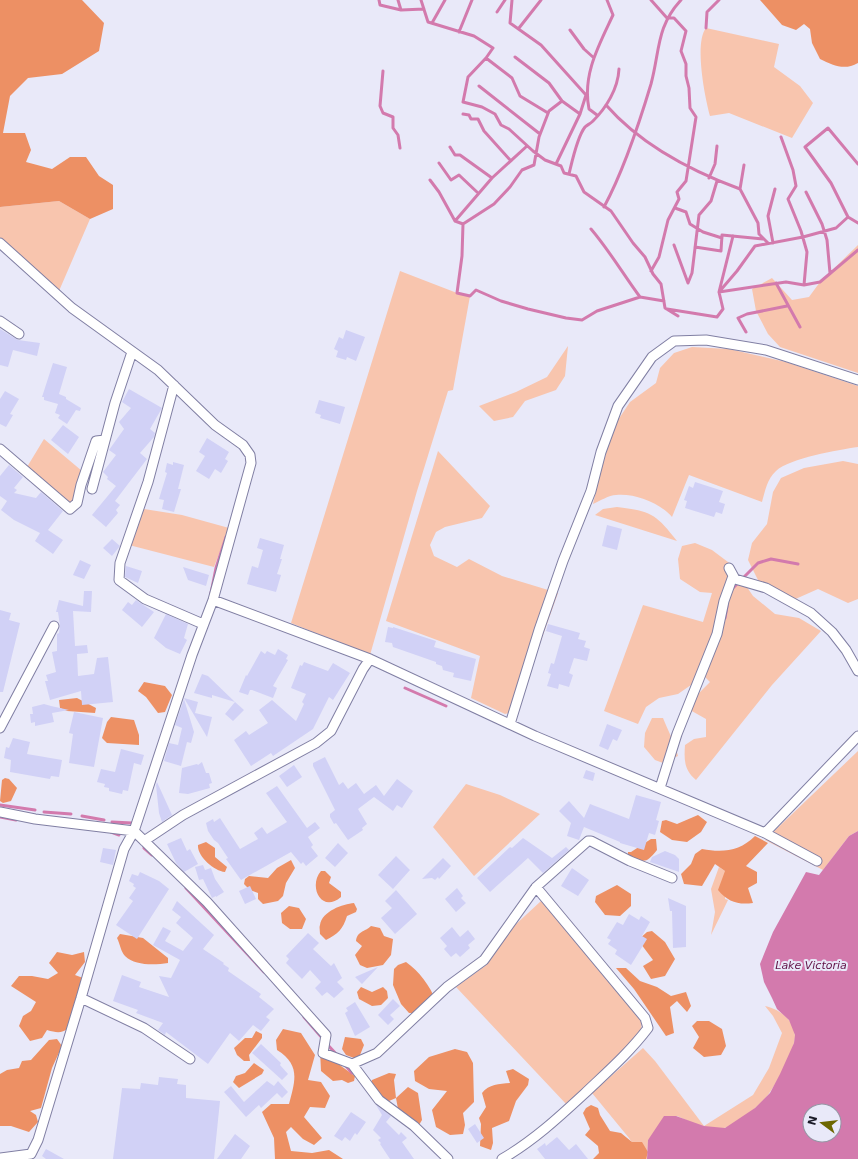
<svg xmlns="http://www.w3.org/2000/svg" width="858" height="1159" font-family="'DejaVu Sans',sans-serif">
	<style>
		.green { fill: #f8c5ae }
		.forest { fill: #ed9064 }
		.water { fill: #d37aad; fill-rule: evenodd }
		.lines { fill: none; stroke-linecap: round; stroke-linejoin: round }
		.stream { stroke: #d37aad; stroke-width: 3 }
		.building { fill: #d1d1f6 }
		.street-casing { stroke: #807fa3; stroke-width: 11 }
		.street { stroke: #fff; stroke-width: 9 }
		.labels { text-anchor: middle; stroke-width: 4; stroke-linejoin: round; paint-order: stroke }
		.water-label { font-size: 11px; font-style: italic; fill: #621247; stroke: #e9e9f9 }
	</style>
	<rect width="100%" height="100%" fill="#e9e9f9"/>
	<path class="green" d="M706,28L779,44L774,67L800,86L813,103L792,138L729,113L710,116C705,98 694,43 706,28Z
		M59,201L90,219L59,291L0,240V207Z
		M858,245V373L780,347L768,334L756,311L752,289L772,278L792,300L809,297L820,282Z
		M400,271L457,293L470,296L453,390L448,391L417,491L370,655L291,623Z
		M568,346L565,376L556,390L525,401L513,417L494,421L479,406L516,392L547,377Z
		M692,347L729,349L786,362L858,386V447C838,450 790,458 776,471C767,479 765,491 762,502L689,475L672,517C660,503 635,493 616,495C609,495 600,501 593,504L599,477L614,426L630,402L656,383L660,368L674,353Z
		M44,439L82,471L72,505L27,467Z
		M438,451L490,506L482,518L445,527L436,532L430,545L434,556L457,567L469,559L502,576L558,593L527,680L513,712L505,714L471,698L480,656L386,621Z
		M843,461L858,464V599L848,603L818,589L791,601L770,593L758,580L748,560L752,543L767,524L773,492L781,478L804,468Z
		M617,507C651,511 656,514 677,541L595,515L603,509Z
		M144,509L182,515L229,528L214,567L129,545L140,510Z
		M695,543L712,550L732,565L753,596L775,614L799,618L821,631L772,685L696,780C684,770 684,760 685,745L694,739L706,737V719L690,710L696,696L710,682L704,676L678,694L659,698L646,707L638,724L604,711L643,605L703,622L712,593L700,592L680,579L678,559L682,546Z
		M652,718H663C668,731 675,743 678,756L663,763L655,760L644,747L645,733Z
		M858,751V831L849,836L823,870L765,840Z
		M466,784L500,795L540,814L474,876L433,827Z
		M719,867L725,871V899L728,900L711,935L715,912L711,889Z
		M541,901L607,977L642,1021L641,1030L633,1040L567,1105L456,987L485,966L514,926Z
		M765,1006C779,1009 794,1019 795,1036C795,1050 778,1081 770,1092C763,1103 737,1126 724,1128C709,1131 691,1122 677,1116L648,1140L647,1159H643L629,1138L592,1093L643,1048L655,1061L704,1126L753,1095L769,1068L782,1033L773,1016Z"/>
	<path class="forest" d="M0,0H82L104,23L99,51L62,74L28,78L10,96L3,133H25L31,150L26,162L52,169L70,157H86L99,176L113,185V209L90,219L59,201L0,207Z
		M760,0H858V63C844,71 833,65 820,59L812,43L810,29L804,24L796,30L782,25Z
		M144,682L165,686L172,695L165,712L158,713L146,697L138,691Z
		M77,698L96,708L95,713L67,711L60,708L59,700Z
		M111,717L134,720L139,735V745L107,743L102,738L107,722Z
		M5,778L9,779L17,788L11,801L3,803L0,801L2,780Z
		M698,815L707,822L701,832L687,842L672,840L660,832L662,821L666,820L677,824Z
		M755,836L768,843L746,866L757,872V883L748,888L753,903C738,905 728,902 718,890L725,871L715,864L702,886L684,884L681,874L691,864L695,854L702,849C723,853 740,851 755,836Z
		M651,839H656L657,850C645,865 644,862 628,855V852H631Z
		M206,842L215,848V857L227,867L225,872C214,871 197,856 198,845Z
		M291,860L295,868L286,883L283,896L278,901L263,904L258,899V893L250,890L244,884L245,879L249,876L268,878L277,868Z
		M321,871H325L331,877L329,883L341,892V897C321,914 308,886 321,871Z
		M617,885L631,894V906L620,916L605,915L595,902L596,896Z
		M354,903L357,909L356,912L347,916C343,929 338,934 326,940L320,934C320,931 319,927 320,925C322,911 343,904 354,903Z
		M289,906L299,908L306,919L302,929H290L282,923L281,913Z
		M371,926L380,928L384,936L393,939L391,955L383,965L367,968L360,965L355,955L362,946L356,941C357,931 365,932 371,926Z
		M652,931L665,942L675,959L665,976L651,979L643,966L653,960L638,940L647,932Z
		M120,934L143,938L168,958V963C155,965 135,966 125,956C121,952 120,944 117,938Z
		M57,952L72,955L84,952L85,962L75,975L83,978L87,988L75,1002L78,1020C66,1031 63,1035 47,1030L42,1038L30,1041L19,1026L23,1016L31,1011L36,1002L11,986L19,976H32L48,979L58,973L49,963Z
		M406,962C419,971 430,986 436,1001L417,1013H409L401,1004L393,985L394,969L398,965Z
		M616,968H626L640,981L657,987L671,996L686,992L691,1006L687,1012L677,1001L670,1007L674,1033L666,1036L634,989Z
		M361,987L372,992L383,987L387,991L388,998L381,1005L372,1006L359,999L357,992Z
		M697,1021H709L722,1029L726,1046L721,1055L704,1057L693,1048L699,1037L692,1026Z
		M283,1029L301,1033L315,1055L308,1080L321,1082L330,1096L325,1108L310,1107L304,1117L322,1138L314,1145L303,1139L291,1127L286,1132L291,1151L312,1153L329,1150L343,1159H275L274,1138L262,1112L271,1104H289C295,1081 301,1065 277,1050L276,1040Z
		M256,1031L262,1034V1038L249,1055L250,1061H244L237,1055L234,1048L245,1038H252Z
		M345,1037L361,1039L364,1045L360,1055L354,1058L346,1055L342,1049Z
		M57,1039L62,1046L52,1068L41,1108L30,1111L36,1115L38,1122L29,1132L11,1126H0V1074L7,1070L19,1068L22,1061L31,1060L49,1040Z
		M455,1049L467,1052L473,1063L474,1102L463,1113L465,1125L463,1134L450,1135L436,1127L432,1110L447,1091L429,1089L415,1081L414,1071L429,1057Z
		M320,1050L333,1056L341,1066L355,1076L354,1081L348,1083L342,1080L333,1081L321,1071Z
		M254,1063L264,1070L262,1074L239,1088L233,1082L236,1076L245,1073Z
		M513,1069L529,1079L528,1085L516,1101L509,1121L492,1128L493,1143L491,1150L480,1146L481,1124L479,1118L486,1107L482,1093C489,1084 499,1084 510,1083L506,1071Z
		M389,1073L396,1074L394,1080L396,1098L408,1087L418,1093L422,1120L419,1125L410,1129L405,1124L407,1116L398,1109L396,1098L389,1101L371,1097L368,1092L372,1080Z
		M591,1105L598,1108L600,1115L610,1131L621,1133L632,1142H642L648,1152L646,1159H593L599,1153L598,1146L585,1135L590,1129L583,1113L586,1108Z"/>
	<path class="water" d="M858,831V1159H647L648,1140L664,1116H676L704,1126L725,1128L755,1108L770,1093L780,1074L794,1043L795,1035L789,1020L777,1009L772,998L764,982L760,964L773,932L806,872L819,875L849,836ZM810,1111H834V1135H810Z"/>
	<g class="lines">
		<path class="stream" d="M379,0L380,5L401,10L424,9
			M398,0L401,10
			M421,0L428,22L474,36L493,48L486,58L468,77L463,102L482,107L495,114L501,125L509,129L533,151L545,160L561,166L564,173L576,176L584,192L611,211L633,243L645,257L653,274L661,284L665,308L678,316
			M512,0L510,23L541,45L586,95L580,114L556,164
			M651,0L667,18H674L686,31L681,51L686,64V76L689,88L690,108L696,117L686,181L677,192L679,199L668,220L659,257L651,271
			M497,12L505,0
			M432,23L445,0
			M519,28L541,0
			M706,28L707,12L719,0
			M570,30L584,49L594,58
			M459,32L472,0
			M515,57L549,83L562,101L580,114
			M486,58L512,78L520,96L548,113
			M383,71L380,106L383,113L393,117V128L398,135L400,148
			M479,86L540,134
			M606,105C641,145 691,171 740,189
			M463,114L469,115L471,119H478L484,131L511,161
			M597,115L589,109C582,75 599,45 613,15L607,0
			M781,137L793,170L796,186L788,199L801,231L807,252L804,285
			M450,147L455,155H460L492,178
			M439,163L451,180L459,175L478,193
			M858,164L828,128L805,147L831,183L848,217L858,223
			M744,165L740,189L758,223L759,234L768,243
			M569,174C572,162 577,137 585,127C587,125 590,124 593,121C606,108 618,89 619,69
			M709,178L715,164L717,146
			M430,180L439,192L455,221L492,178L527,146
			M806,192L822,224L827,240L830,273
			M604,207C624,170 639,124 651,84C660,51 656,27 681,0
			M675,208L686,212L690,224L703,232L722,238
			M455,221L463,224L494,204L510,187L522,170L534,165L539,137L549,111L562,101
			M463,224L462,256L457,293L470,296L476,290L501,301L528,309L566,318L582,320L597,311L640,297L664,301
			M591,229C609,250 623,274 640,297
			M733,236L719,292L786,282L804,285L820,282L858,250
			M773,243L768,216L775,189
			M674,245L688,283L692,273L699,215L711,201L717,181
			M695,247L721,251L722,235L763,239
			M776,283L800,327
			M667,309L717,317L723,309L719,292L737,271L755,246L803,237L836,228L848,217
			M746,332L738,318L747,314L787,306
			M732,589L758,563L771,559L798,564
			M211,593L216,568L226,537
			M725,618L727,606
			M405,688L446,706
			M0,805L35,810
			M44,812L71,814
			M82,816L104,820
			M0,817L16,820
			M112,822L132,823
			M111,832L119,835
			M144,848L152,855
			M186,888L264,972
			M304,1017L323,1039
			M327,1044L337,1055
			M345,1065L352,1073"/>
	</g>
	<path class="building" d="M0,329L18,340L40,343L37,356L13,350L8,367L0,365Z
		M346,330L365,337L356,361L347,357L346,360L336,357L338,351L334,349L339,337L343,339Z
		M53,363L67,367L59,394L66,397V399L81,408L80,411L76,410L67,424L58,418L60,415L55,413L58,404L44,400V397H42Z
		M129,389L162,408L150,429L155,433L154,437L140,453L147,459L115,501L120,505L116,510L118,513L106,527L92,515L116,486L107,479L108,477L103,472L116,455L109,450L124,429L119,422L131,408L122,402Z
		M5,391L19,399L10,414L13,415L6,427L0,424V399Z
		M319,400L345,407L340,424L320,418L321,415L315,413Z
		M63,425L79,437L68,454L51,440Z
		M207,438L229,452L225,459L228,461L221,473L215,469L209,479L196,471L205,456L199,452Z
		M173,462L184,465L178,489H181L174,512L162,509L164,500L159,499L167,473L165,472L167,463L173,465Z
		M9,465L23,477L14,488L17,490L14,493L36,498L41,492L63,511L48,530L63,540L53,554L35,541L40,533L14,520L1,510L7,501L0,496V476Z
		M695,482L723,491L719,502L725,504L722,514L716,512L714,517L685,508L687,501L684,500L689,486L693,488Z
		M607,525L622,529L617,550L602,546Z
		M260,538L284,545L280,559H282L277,574L281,575L276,592L247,584L252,566L258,568L263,550L257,548Z
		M112,539L120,546L112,556L103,548Z
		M80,560L91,565L84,579L73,575Z
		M126,566L142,571L138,583L125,577Z
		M183,567L209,575L206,586L188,580Z
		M84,591H92L91,612L73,611L75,646L87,645L88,653L77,654L78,676L94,674L97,658L108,657L113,702L82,705L81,691L50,700L45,681H48L46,675L56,672L52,652L57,651V634L59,633L60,626L58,612H56L59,600L83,606Z
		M136,600L154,612L142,627L122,610L128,602L132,605Z
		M0,610L11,613L9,620L20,623L3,692H0Z
		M166,614L188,624L184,638L187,640L180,654L166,648L154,638Z
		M548,624L580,633L578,639L586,641L584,647L590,649L587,661L574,658L569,673L573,675L569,687L559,684L558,689L547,686L551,674L548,673L551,663L554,664L562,636L546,631Z
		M388,627L393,628V627L436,641L434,647L476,659L471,681L453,677L454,673L443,670L442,666L436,664V662L393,647L392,643L385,642Z
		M278,649L288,655L286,659L288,660L273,686L277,688L273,698L252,690H250L248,695L239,692L246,675L247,676L261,651L265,654L267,651L275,655Z
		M304,662L328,671L333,663L350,673L333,700L329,697L313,729L273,756L271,753L251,766L234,740L246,731L249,735L268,723L259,710L272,700L296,721L304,704L302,702L306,694L291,688L300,665L302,666Z
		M202,674L208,676L235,702L212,695V698L194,693Z
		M184,698L198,702L195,713L212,717L207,737Z
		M184,699L194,732L191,743L187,742L181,766L164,761L169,743L178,745L182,728L175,725Z
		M235,702L244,710L233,721L225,714Z
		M44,704L51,706L69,710L52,713L54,722L35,726V722L31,723L30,714H33L32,707Z
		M74,712L103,718L94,767L69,763L73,734L69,733Z
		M607,724L622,730L617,741L613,739L608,750L599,746Z
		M13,738L30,742L27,754L62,760L59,777L51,776L50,779L10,772L11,760L4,758L6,747L9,748Z
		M121,749L144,755L141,765L134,763L128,791L123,790L122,794L109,791V788L104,787L105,784L97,782L101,769L115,772Z
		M325,757L339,785L343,782L348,789L356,783L364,794L376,785L384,796L397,779L413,791L402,808L397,805L393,811L374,797L358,809L367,824L362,828L363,830L348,840L336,823L334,824L330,817V814L335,810L313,766V763Z
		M202,762L206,773H209L212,783L209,784L210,788L188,794L179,793L182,768L197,764L198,765Z
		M294,765L302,777L287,787L279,776Z
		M586,770L595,773L593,781L583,778Z
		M157,782L172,815L162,822L159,813L156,785Z
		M277,786L307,828L315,822L320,828L308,837L313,845L311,847L318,856L306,866L303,862L301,864L291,852L241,880L226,859L228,858L218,843L214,840L208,831L206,823L213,819L214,822L220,818L240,849L258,839L254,833L262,827L267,834L287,822L266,793Z
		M636,795L661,802L656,820L659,821L655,835L649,833L644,850L620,843V842L584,827L579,840L567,836L571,823L559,811L569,801L584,818L590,804L629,819Z
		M181,838L187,851L190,849L198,864L184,872L176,863L167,844Z
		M523,838L552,858L566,847L569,850L543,873L528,858L490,892L477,878L510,847L512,848Z
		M338,843L348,853L335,867L325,858Z
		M103,848L116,850L113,865L100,862Z
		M665,851L675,855L679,859V872L650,862L652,857Z
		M396,856L410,870L393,889L378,875Z
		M443,858L451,866L439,879L438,877L435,880L432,878L422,879Z
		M203,865L205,870L211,868L215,879L224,892L216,897V896L212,898L203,879L199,880L195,867Z
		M572,868L589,880L578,896L561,886Z
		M140,872L159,881L169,889L137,939L116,925L133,901L129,898L136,888L133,886L134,884L129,881L132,874L138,876Z
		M250,886L256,899L245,904L239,891Z
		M457,888L463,896L461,898L466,903L456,912L445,899Z
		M396,890L417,914L395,934L381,918L392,908L385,901Z
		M668,898L686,906V947L673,948L672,911H670Z
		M177,901L214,935L203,949L224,963L223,964L229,968L228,971L261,994L259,997L274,1009L266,1017L270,1020L261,1031L253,1025L239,1041L230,1033L208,1064L166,1032L165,1035L158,1030L163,1023L136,1013L138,1010L113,1001L122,975L141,982L139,987L169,997L159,976L171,978L180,960L153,945L163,927L171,931L165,941L183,951L193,938L176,923L181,917L172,910Z
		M629,914L639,920L641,916L650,922L642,936L647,939L631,965L615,954L617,950L608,944L611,940L607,938L617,922L623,925Z
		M452,927L460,937L468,930L475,939L468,945L470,948L460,957L456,953L451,957L444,949L447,946L440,938Z
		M308,933L319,943L313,949L331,966L334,963L342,978L337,982L344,989L334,998L327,992L322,996L315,988L321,982L310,970L302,979L286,963L289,959L286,956Z
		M378,967L362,984L355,977Z
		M393,999L400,1006L390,1015L394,1019L388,1025L378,1015Z
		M355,1002L370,1027L355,1036L345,1013L348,1011L346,1008Z
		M261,1044L281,1063L280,1065L288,1074L282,1080L252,1053Z
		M159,1077L178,1079L177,1084L186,1085V1098L220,1101L214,1159H113L122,1088L140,1089L141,1083L158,1085Z
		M267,1081L274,1086L278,1081L288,1092L282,1098L277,1093L261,1108L259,1105L246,1117L224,1092L231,1086L244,1102Z
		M376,1105L391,1116L386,1122L399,1135L401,1132L407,1138L402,1142L414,1159H390L380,1144L381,1143L378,1140L381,1138L373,1130L382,1115Z
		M351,1112L366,1122L357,1135L355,1133L350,1141L345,1137L342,1141L334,1136Z
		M475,1124L484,1138L477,1143L468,1129Z
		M235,1134L250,1146L241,1159H217Z
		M557,1137L569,1150L576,1144L588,1159H545L537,1149L545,1143L546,1146Z
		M46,1149L64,1159H46L42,1156Z"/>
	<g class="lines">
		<g class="street-casing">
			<path id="street" d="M0,243L72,308L158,370L215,425L243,445L250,455L251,463L213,600L192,655L134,831L124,849L81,998L38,1140L31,1154L0,1158
				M0,321L19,334
				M174,385L148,482L120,563L119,580L145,599L203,624
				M0,449L70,509L77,503L81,485L96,441L105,440
				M92,489L115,403L132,352
				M729,568L735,579L766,588L811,613L832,632L846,650L858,671
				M213,600L370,659
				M510,724L539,630L563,561L591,491L601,452L618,406L652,357L674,341L706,340L766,350L858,380
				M0,728L54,626
				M660,788L677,734L717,634L724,601L733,576
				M0,812L35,819L134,831L207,902L326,1035L323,1053L352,1064L377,1053L447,987L484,960L536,887L588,841H591L630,861L672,878
				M765,833L858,736
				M144,841L183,815L316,743L331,731L363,669L370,659L535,736L765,833L817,861
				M81,998L144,1028L190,1059
				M352,1064L379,1100L414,1126L448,1159
				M502,1159C533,1141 558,1118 584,1094C606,1073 629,1053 648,1028L645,1018L536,887"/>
		</g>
		<use href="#street" class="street"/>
	</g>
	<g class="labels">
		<g class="water-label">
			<text x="811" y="969">Lake Victoria</text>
		</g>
	</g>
	<g transform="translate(822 1123) rotate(285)"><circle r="19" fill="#e9e9f9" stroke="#9696a5"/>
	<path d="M0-3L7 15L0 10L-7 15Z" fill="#6d6700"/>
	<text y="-6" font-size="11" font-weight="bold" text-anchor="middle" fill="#1a1a27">N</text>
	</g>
</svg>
